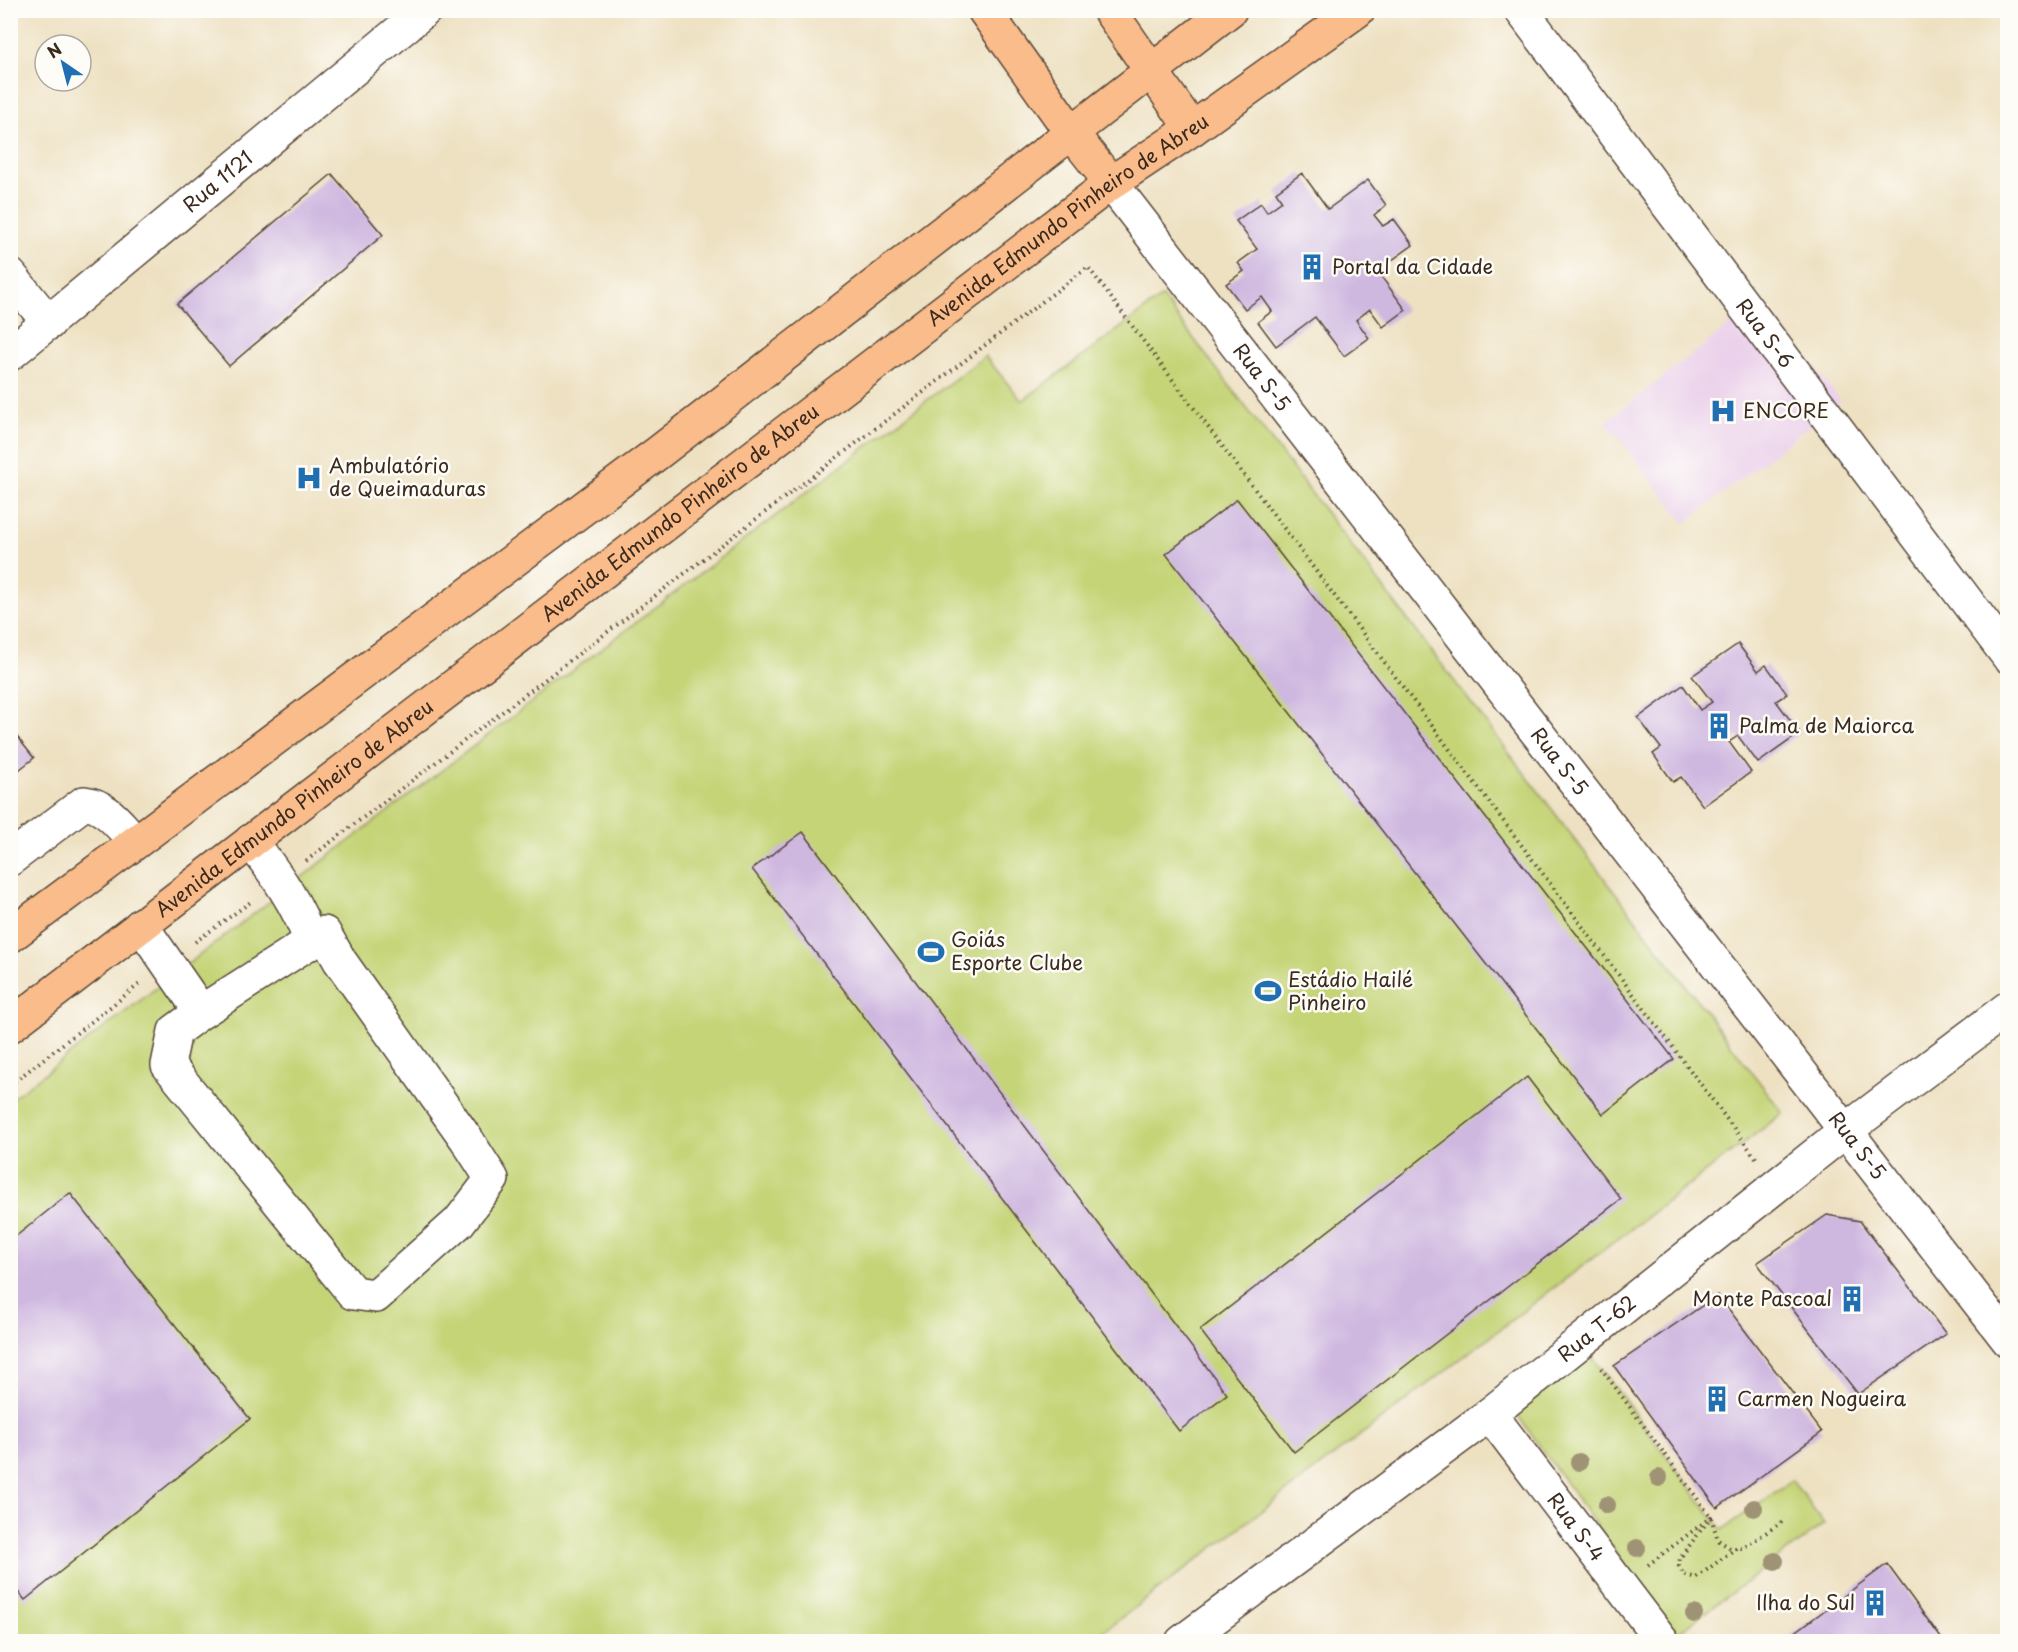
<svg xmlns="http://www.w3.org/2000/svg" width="2018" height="1652" font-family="'Playpen Sans',sans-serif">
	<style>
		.built { fill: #ebd1eb }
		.green { fill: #c5d477; stroke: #807f4a; stroke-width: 1.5 }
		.building { fill: #cfb8e0 }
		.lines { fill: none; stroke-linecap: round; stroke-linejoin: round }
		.minor-casing { stroke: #564537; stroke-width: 36 }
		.major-casing { stroke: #564537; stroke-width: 36 }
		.path { stroke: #564537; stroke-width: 4; stroke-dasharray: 1.5 4.5; stroke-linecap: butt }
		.minor { stroke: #fff; stroke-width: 33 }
		.major { stroke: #f9bc8a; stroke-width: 33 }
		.tree { fill: #9f9374 }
		.labels { text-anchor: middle; stroke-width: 5; stroke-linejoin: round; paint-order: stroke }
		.street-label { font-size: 20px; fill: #3b2a1e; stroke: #fdfcf7 }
		.poi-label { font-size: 20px; fill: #3b2a1e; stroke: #fdfcf7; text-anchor: start }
	</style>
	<rect width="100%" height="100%" fill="#fdfcf7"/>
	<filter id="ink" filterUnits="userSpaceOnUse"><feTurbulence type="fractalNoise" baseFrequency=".0167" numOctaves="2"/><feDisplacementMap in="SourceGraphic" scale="12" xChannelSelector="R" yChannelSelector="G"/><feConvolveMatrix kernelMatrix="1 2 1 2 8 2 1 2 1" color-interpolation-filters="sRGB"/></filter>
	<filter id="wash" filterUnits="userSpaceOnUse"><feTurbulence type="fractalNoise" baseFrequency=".008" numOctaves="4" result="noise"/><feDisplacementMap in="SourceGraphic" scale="24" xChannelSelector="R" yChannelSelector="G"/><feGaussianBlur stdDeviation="1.35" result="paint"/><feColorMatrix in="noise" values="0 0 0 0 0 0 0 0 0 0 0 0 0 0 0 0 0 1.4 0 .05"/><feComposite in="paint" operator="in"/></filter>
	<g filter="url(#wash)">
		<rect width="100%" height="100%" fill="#eee1c2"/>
		<path class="built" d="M1761,300L1841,401L1685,523L1606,422Z"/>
		<path class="green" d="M1162,297L1783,1113L1091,1641L11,1642V1099L985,356L1022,401Z
			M1588,1351L1722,1530L1792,1480L1824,1524L1675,1635L1513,1409Z"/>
		<g id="blocks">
			<path class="building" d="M1302,173L1328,209L1368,180L1386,205L1374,215L1383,226L1394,219L1413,245L1377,271L1406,310L1383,327L1370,309L1356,320L1369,338L1344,356L1315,317L1276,346L1258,322L1272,311L1262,297L1245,309L1226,284L1244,271L1238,263L1257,249L1236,221L1261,203L1267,212L1282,201L1276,192Z
				M332,174L383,235L229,366L177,304Z
				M1237,499L1674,1059L1603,1114L1166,554Z
				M1738,644L1758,671L1766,665L1787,694L1776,701L1800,733L1758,763L1738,736L1729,742L1751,772L1703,806L1681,777L1673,782L1653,754L1661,748L1638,718L1683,685L1700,710L1712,702L1692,676Z
				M10,728L34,758L10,777Z
				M803,832L1227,1394L1179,1431L752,869Z
				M1527,1077L1621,1199L1294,1452L1200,1330Z
				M70,1193L250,1419L25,1600L10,1582V1241Z
				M1827,1215L1860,1221L1946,1334L1858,1394L1757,1263Z
				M1718,1295L1822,1432L1717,1508L1614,1366Z
				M1887,1564L1944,1642H1782Z"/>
		</g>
	</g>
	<g filter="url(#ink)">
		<use href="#blocks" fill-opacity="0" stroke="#564537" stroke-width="1.5"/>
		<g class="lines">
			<g class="minor-casing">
				<g id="minor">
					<path id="s1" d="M1521,10L2008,656"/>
					<path id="s2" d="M1111,183L2008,1340"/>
					<path d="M10,275L49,323"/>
					<path id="s3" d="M10,354L425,10"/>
					<path d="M251,841C275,873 299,905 311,943"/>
					<path d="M10,859L84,803C106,805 120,826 135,841"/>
					<path d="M141,925L201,1012L324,933L340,961L467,1140L492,1179L459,1222L376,1296L353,1293L168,1065L175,1031L201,1012"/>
					<path id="s4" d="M1490,1414L1663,1642"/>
					<path id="s5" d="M1182,1642L1490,1414L1845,1131L2008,1008"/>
				</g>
			</g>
			<g class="major-casing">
				<g id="major">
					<path d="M984,10L1071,132L1111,183"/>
					<path d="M1109,10L1192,129"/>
					<path d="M10,936L659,452L1230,10"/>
					<path id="s6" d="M10,1026L1111,183L1192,129L1358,10"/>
				</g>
			</g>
			<path class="path" d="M306,861L1088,267L1756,1158
				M195,942L252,901
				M10,1085L141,983
				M1601,1368L1711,1517L1718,1540L1730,1548H1743L1782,1522
				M2002,1373L2008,1381
				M1648,1565L1711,1517L1680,1558L1679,1566L1683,1574L1696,1578L1736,1548
				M1139,1642L1148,1635"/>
			<use href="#minor" class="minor"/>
			<use href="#major" class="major"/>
		</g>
		<g class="tree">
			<circle cx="1579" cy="1462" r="9"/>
			<circle cx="1659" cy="1478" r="9"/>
			<circle cx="1607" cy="1505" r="9"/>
			<circle cx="1754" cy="1508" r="9"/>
			<circle cx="1637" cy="1548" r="9"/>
			<circle cx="1775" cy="1561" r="9"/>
			<circle cx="1694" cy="1614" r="9"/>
		</g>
	</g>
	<defs>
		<g id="building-bare" transform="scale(2.07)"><path d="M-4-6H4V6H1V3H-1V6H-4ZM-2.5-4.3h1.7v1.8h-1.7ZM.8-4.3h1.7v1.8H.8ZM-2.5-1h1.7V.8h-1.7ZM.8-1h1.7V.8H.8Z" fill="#1f6fb2" stroke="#fdfcf7" stroke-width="2.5" paint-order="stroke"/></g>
		<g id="hospital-bare" transform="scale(2.07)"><path d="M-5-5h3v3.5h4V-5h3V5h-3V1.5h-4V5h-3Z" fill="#1f6fb2" stroke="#fdfcf7" stroke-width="2.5" paint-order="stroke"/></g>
		<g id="stadium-bare" transform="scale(2.07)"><path d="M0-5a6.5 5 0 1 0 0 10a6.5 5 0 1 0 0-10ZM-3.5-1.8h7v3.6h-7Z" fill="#1f6fb2" stroke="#fdfcf7" stroke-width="2.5" paint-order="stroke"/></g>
	</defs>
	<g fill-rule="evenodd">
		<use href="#building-bare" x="1312" y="267"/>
		<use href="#hospital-bare" x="1723" y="411"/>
		<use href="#hospital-bare" x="309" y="478"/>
		<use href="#building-bare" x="1719" y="726"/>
		<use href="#stadium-bare" x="931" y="952"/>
		<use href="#stadium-bare" x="1268" y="991"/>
		<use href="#building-bare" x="1852" y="1299"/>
		<use href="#building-bare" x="1717" y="1399"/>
		<use href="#building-bare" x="1875" y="1603"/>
	</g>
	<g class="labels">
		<g class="street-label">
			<text dy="7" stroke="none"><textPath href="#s3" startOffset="270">Rua 1121</textPath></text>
			<text dy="7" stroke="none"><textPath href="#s6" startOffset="1330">Avenida Edmundo Pinheiro de Abreu</textPath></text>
			<text dy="7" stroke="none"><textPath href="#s1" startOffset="405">Rua S-6</textPath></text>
			<text dy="7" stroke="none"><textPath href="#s2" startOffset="246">Rua S-5</textPath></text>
			<text dy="7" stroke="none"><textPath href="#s6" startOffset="844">Avenida Edmundo Pinheiro de Abreu</textPath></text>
			<text dy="7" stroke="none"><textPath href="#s2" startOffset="732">Rua S-5</textPath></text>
			<text dy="7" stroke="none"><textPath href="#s6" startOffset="358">Avenida Edmundo Pinheiro de Abreu</textPath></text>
			<text dy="7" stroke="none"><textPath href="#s2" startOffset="1218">Rua S-5</textPath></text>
			<text dy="7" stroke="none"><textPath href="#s5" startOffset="520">Rua T-62</textPath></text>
			<text dy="7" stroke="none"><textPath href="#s4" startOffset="142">Rua S-4</textPath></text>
		</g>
		<g class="poi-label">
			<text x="1332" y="274">Portal da Cidade</text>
			<text x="1743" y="418">ENCORE</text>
			<text x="329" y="473">Ambulatório<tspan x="329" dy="23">de Queimaduras</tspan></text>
			<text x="1739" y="733">Palma de Maiorca</text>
			<text x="951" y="947">Goiás<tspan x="951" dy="23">Esporte Clube</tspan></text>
			<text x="1288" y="987">Estádio Hailé<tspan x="1288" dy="23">Pinheiro</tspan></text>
			<text x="1832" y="1306" text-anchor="end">Monte Pascoal</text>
			<text x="1737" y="1406">Carmen Nogueira</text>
			<text x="1855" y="1610" text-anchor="end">Ilha do Sul</text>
		</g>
	</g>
	<rect width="2018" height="1652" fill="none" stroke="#fdfcf7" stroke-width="36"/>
	<g transform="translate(63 63) rotate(325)"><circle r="28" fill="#fdfcf7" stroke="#afa8a0" stroke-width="1.5"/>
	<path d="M0-4.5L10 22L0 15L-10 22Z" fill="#1f6fb2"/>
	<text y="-9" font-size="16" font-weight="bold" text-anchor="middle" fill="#3b2a1e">N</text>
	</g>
</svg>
